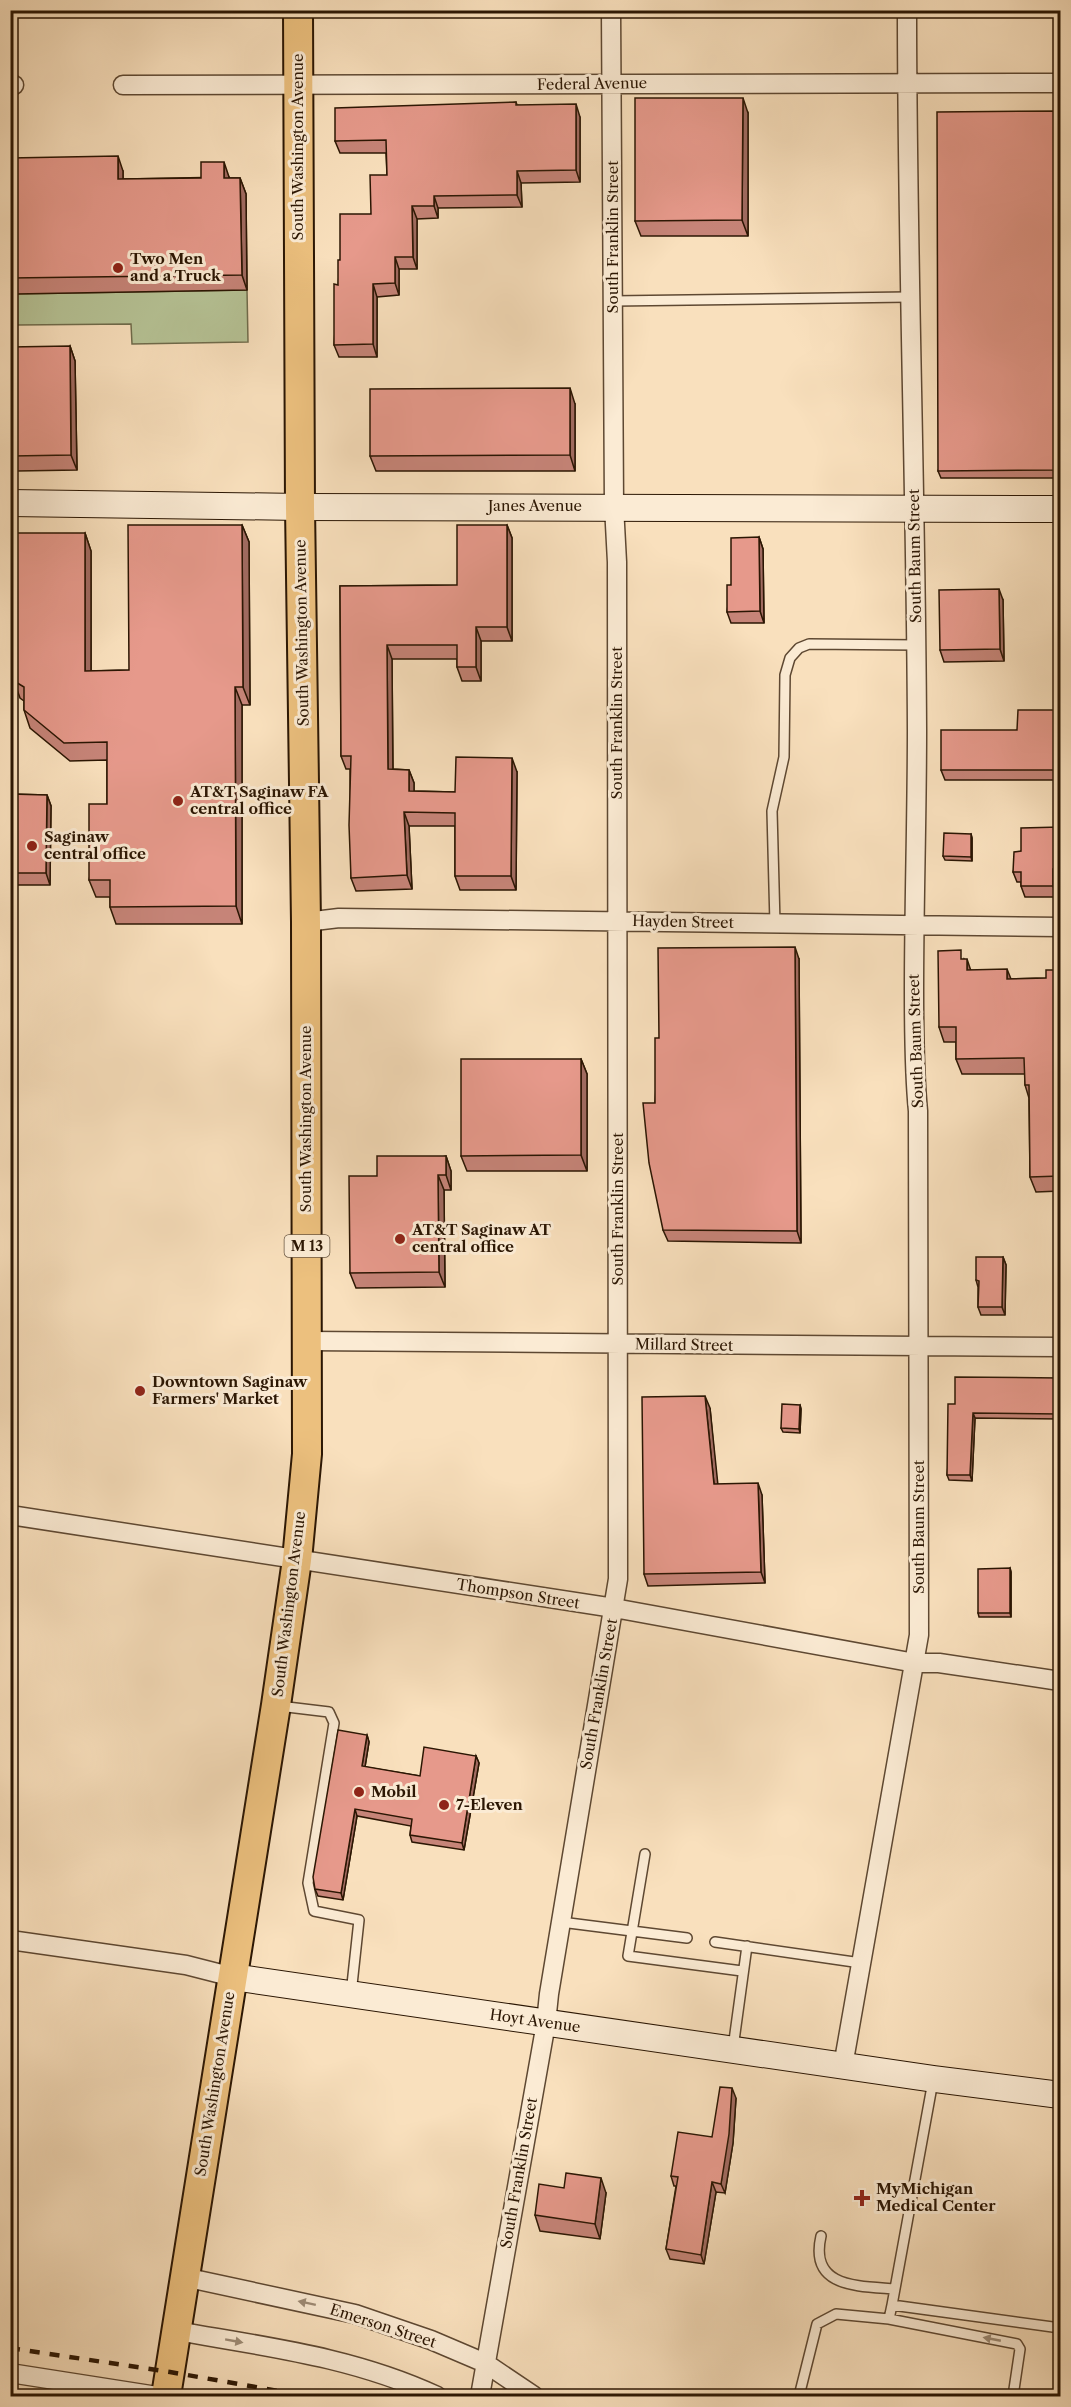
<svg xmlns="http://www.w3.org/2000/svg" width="1071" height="2407" font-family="'Libre Caslon Text',serif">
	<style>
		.green { fill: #b6c396; stroke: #706c4c; stroke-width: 1.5 }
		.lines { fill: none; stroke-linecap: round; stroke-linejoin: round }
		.lane-casing { stroke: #5e4832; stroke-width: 12 }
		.street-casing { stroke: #5e4832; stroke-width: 21 }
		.secondary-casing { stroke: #2b1603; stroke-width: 28 }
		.primary-casing { stroke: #2b1603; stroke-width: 32 }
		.lane { stroke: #fbebd4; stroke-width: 9 }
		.street { stroke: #fbebd4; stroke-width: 18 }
		.secondary { stroke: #fbebd4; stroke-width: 26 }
		.primary { stroke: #ecc07e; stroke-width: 28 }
		.rail { stroke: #2b1603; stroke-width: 4.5; stroke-dasharray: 10 10; stroke-linecap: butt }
		.wall { fill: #c68478; stroke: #2b1603; stroke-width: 1.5 }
		.shaded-wall { fill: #a16b61; stroke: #2b1603; stroke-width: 1.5 }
		.building { fill: #e6998b; stroke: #2b1603; stroke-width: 1.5 }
		.oneway { fill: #9d8b76 }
		.poi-dot { fill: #8f2418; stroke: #fbebd4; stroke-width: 2 }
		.labels { text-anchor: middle; stroke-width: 6; stroke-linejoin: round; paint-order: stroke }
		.shield { fill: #fbebd4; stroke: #695642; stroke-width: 1.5 }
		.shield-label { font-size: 14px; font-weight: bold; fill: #2b1603 }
		.street-label { font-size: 15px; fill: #2b1603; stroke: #fbebd4 }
		.poi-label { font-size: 15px; font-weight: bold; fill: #2b1603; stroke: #fbebd4; text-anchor: start }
	</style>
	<rect width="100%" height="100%" fill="#f9e0bd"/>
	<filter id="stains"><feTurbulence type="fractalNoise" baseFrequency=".00333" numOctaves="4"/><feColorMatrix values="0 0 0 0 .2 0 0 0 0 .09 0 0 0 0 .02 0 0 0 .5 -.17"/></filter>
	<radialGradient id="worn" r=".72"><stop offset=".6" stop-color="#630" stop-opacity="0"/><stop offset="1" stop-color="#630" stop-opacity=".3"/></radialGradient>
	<path class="green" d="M247,290L248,342L132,344L131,324L16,325L15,294Z"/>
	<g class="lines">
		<g class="lane-casing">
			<path id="lane" d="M613,301L909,297
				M775,924L772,811L784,757L785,675L790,658L799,648L809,644L916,645
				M279,1706L329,1712L334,1723L308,1883L314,1911L359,1920L351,1994
				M645,1854L628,1956L742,1971
				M561,1922L687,1938
				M715,1942L861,1963
				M733,2048L747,1946
				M821,2236C809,2288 858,2286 895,2289
				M892,2305L933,2081
				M889,2319L1017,2344L1020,2349L1013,2396
				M799,2396L817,2324L836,2314L889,2319L892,2305L1060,2328"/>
		</g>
		<g class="street-casing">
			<path id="street" d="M10,85H14
				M123,85L1060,83
				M306,922L339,918L1060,927
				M307,1341L1060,1347
				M10,1515L614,1608L915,1663H939L1060,1681
				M10,1940L186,1965L233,1977
				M843,2066L919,1635L918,1111C914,1071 914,1030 914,990C914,903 917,816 917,730C916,490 907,250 907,10
				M184,2277L355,2314L431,2340L485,2363L534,2396
				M177,2331C267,2347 353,2357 437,2396
				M10,2373L157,2396
				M480,2396L546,2023L549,1994L618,1579L617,562L614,506L611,10"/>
		</g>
		<g class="secondary-casing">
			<path id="secondary" d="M10,503L300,507L1060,509
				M233,1977L934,2079L1060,2095"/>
		</g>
		<g class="primary-casing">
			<path id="primary" d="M166,2396L276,1705L297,1560L307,1454L306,922L300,507L298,10"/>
		</g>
		<use href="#lane" class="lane"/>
		<use href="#street" class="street"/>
		<use href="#secondary" class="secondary"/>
		<use href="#primary" class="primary"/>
		<path class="rail" d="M10,2348L170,2372L307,2396"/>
	</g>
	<path class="wall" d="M1060,10V27L1056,15Z
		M516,102L517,105L580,117V182L521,183L522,207L438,208V218L417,219V269H399V295L377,297V357H339L334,345L340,260L371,214L387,175L386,153H340L335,141Z
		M1060,111V478H941L938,471Z
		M748,113V236H641L635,221Z
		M10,158L123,171V179L229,177V178H240L246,194L247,290L15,294L10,281Z
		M70,346L75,361L77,470L17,471L12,456Z
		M575,404V471H376L370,456Z
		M242,525L249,542L250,705H242V924H116L110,907V897H96L89,880L107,804V760L70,761L30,728L24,710V701L20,698L14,681V668H12L10,663V651L85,533L91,551V671L129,670Z
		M507,525L512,538V641H481V681H462L457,667V659H392L393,769L409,770L414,783V791L455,792L517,772L516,890H460L455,876V826H409L412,889L356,891L351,878L350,769H346L341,756L340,586L457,585Z
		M759,537L763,549L764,623H731L727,612L731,585Z
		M1003,600L1004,661L944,662L940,650Z
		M1060,720V780H945L941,770L1017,730Z
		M10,794L47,795L51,806L50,885H12L10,879Z
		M1060,827V879H1057V897H1025L1021,886V882H1017L1013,872L1021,851Z
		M971,834L972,838V861L945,860L943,856Z
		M799,959L801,1243L668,1241L663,1230L655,1103L659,1038Z
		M964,959L970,970L1011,979L1046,978L1060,970V1191L1036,1192L1030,1177L1029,1098L1025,1085V1074H962L956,1059V1042H944L939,1027Z
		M581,1059L587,1074V1171H467L461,1156Z
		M446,1156L451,1171V1190H444L445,1287L356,1288L350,1273L377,1176Z
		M1003,1257L1006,1265L1005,1315H981L978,1307V1287L976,1280Z
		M1060,1378V1419L975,1418L972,1481L949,1480L947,1475L955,1404Z
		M800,1405L801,1409L800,1433L783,1432L781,1428Z
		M710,1408L717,1484L762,1495L765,1583L648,1586L644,1574Z
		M1010,1568L1011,1572V1617H979L978,1613Z
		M367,1735L369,1742L365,1767L420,1776L476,1756L479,1763L464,1850L412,1842L410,1835L411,1826L357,1816L343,1900L318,1896L315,1889Z
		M736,2098L733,2143L725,2193L716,2192L704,2264L670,2259L666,2249L676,2186H674L671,2176L712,2137Z
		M606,2193L600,2239L540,2231L535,2215Z"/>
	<path class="shaded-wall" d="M743,98L748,113V236L742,220Z
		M576,104L580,117V182L576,170Z
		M118,156L123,171V194L118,179Z
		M224,162L229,177L230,194L224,178Z
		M517,171L521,183L522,207L517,195Z
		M240,178L246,194L247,290L242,275Z
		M434,196L438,208V218L434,206Z
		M412,206L417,219V269L413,257Z
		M395,257L399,269V295L395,283Z
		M373,284L377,297V357L373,344Z
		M70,346L75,361L77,470L71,455Z
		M570,388L575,404V471L570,455Z
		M242,525L249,542L250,705L243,687Z
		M507,525L512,538V641L507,627Z
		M85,533L91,551V688L85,671Z
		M759,537L763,549L764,623L760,611Z
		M999,589L1003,600L1004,661L1000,649Z
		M476,627L481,641V681L476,667Z
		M387,645L392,659L393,783L388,769Z
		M235,687L242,705V924L236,906Z
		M1057,710L1060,720V731L1057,722Z
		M1057,750L1060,760V780L1057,770Z
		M512,758L517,772L516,890L511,876Z
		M409,770L414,783V805L409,791Z
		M47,795L51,806L50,885L46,873Z
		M404,812L409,826L412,889L407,875Z
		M971,834L972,838V861L971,857Z
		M1053,869L1057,879V897L1053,886Z
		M795,947L799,959L801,1243L797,1231Z
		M967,959L972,974L967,970Z
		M1007,969L1013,984L1007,979Z
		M581,1059L587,1074V1171L581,1155Z
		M446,1156L451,1171V1190L446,1175Z
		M438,1175L444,1190L445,1287L439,1272Z
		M1003,1257L1006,1265L1005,1315L1002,1307Z
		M705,1396L710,1408L719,1495L714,1484Z
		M800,1405L801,1409L800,1433L799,1429Z
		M973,1413L975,1418L972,1481L970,1475Z
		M758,1483L762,1495L765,1583L761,1572Z
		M1010,1568L1011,1572V1617L1010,1613Z
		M367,1735L369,1742L364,1773L362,1766Z
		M476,1756L479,1763L464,1850L462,1843Z
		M355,1809L357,1816L343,1900L341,1893Z
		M732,2088L736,2098L733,2143L725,2193L721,2184Z
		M601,2178L606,2193L600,2239L595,2224Z
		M712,2182L716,2192L704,2264L701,2255Z"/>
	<path class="building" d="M1055,10H1060V15H1056Z
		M635,98H743L742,220L635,221Z
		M516,102V105L576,104V170L517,171V195L434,196V206H412L413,257H395V283L373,284V344L334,345V284L338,285V260H340V214H371L370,175H387L386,140L335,141V108Z
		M1060,111V470L938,471L937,112Z
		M118,156V179L201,178V162H224V178H240L242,275L10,278V158Z
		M70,346L71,455L12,456L10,347Z
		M570,388V455L370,456V389Z
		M128,525H242L243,687H235L236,906L110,907V880H89V804H107V742L64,743L24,710V687L14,681V651H10V533H85V671L129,670Z
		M457,525H507V627H476V667H457V645H387L388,769L409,770V791L455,792L456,757L512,758L511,876H455V813L404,812L407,875L351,878L349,825L351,756H341L340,586L457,585Z
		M759,537L760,611L727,612V585H731V538Z
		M1057,568H1060V591H1058Z
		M999,589L1000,649L940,650L939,590Z
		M1018,710H1057V722H1060V750H1057V770H941V730H1017Z
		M10,794L47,795L46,873H10Z
		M1060,827V869H1053V886H1021V872H1013L1014,852L1021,851V828Z
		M944,833L971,834V857L943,856Z
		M795,947L797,1231L663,1230L649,1163L643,1103H655V1038H659L658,948Z
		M961,950V959H967V970L1007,969V979L1046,978V970H1060V1176L1030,1177L1029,1085H1025L1024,1058L956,1059V1027H939L938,951Z
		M461,1059H581V1155L461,1156Z
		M377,1156H446V1175H438L439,1272L350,1273L349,1176H377Z
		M976,1257H1003L1002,1307H978L979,1281L976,1280Z
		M955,1377L1060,1378V1414L973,1413L970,1475H947L948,1404H955Z
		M705,1396L714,1484L758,1483L761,1572L644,1574L642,1397Z
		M782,1404L800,1405L799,1429L781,1428Z
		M1010,1568V1613H978V1569Z
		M338,1730L367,1735L362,1766L420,1776L424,1747L476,1756L462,1843L410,1835L412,1819L355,1809L341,1893L315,1889L313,1877Z
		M720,2087L732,2088L729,2134L721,2184L712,2182L701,2255L666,2249L678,2177L671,2176L678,2132L712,2137Z
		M566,2173L601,2178L595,2224L535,2215L539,2184L564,2188Z"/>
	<defs><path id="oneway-solid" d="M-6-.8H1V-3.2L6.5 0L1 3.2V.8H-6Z" transform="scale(1.5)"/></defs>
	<g class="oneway">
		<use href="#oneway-solid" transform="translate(307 2303) rotate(-168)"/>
		<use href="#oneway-solid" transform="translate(992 2339) rotate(-169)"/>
		<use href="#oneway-solid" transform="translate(234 2341) rotate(10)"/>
	</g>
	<g class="poi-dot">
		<circle cx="118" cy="268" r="6"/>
		<circle cx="178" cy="801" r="6"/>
		<circle cx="32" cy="846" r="6"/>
		<circle cx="400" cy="1239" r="6"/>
		<circle cx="140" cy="1391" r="6"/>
		<circle cx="359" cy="1792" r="6"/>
		<circle cx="444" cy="1805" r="6"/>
		<path d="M859 2189h6v6h6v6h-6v6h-6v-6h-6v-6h6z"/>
	</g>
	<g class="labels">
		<rect class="shield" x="284.5" y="1235" width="45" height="22" rx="4.5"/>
		<g class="shield-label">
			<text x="307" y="1251">M 13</text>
		</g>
		<g class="street-label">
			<text transform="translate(592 84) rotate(-1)" y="5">Federal Avenue</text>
			<text transform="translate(298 147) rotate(-90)" y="5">South Washington Avenue</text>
			<text transform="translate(613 237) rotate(-90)" y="5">South Franklin Street</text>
			<text x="535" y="511">Janes Avenue</text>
			<text transform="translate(915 556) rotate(-91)" y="5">South Baum Street</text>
			<text transform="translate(302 633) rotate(-91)" y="5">South Washington Avenue</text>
			<text transform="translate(617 723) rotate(-90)" y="5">South Franklin Street</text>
			<text transform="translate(683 922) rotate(1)" y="5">Hayden Street</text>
			<text transform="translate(916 1041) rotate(-92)" y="5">South Baum Street</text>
			<text transform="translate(306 1119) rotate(-90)" y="5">South Washington Avenue</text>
			<text transform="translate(618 1209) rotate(-90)" y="5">South Franklin Street</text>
			<text transform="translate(684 1345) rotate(1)" y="5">Millard Street</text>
			<text transform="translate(919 1527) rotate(-90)" y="5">South Baum Street</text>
			<text transform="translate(518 1594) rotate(9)" y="5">Thompson Street</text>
			<text transform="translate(289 1604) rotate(-83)" y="5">South Washington Avenue</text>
			<text transform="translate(599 1694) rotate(-80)" y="5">South Franklin Street</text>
			<text transform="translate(535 2021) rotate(8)" y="5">Hoyt Avenue</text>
			<text transform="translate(215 2084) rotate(-81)" y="5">South Washington Avenue</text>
			<text transform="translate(519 2173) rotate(-80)" y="5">South Franklin Street</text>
			<text transform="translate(383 2326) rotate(18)" y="5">Emerson Street</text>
		</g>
		<g class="poi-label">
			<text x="130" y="264">Two Men<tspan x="130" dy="17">and a Truck</tspan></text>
			<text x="190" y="797">AT&amp;T Saginaw FA<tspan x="190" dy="17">central office</tspan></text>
			<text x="44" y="842">Saginaw<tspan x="44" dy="17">central office</tspan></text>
			<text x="412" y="1235">AT&amp;T Saginaw AT<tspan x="412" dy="17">central office</tspan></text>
			<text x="152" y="1387">Downtown Saginaw<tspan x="152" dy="17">Farmers' Market</tspan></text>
			<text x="371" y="1797">Mobil</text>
			<text x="456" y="1810">7-Eleven</text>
			<text x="876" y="2194">MyMichigan<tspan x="876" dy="17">Medical Center</tspan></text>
		</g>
	</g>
	<rect width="1071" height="2407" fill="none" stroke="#f9e0bd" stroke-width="36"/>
	<rect x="12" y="12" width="1047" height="2383" fill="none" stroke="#2b1603" stroke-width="3"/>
	<rect x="18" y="18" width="1035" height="2371" fill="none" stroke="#2b1603" stroke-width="1.5"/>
	<rect width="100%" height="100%" filter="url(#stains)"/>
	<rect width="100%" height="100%" fill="url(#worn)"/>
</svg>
